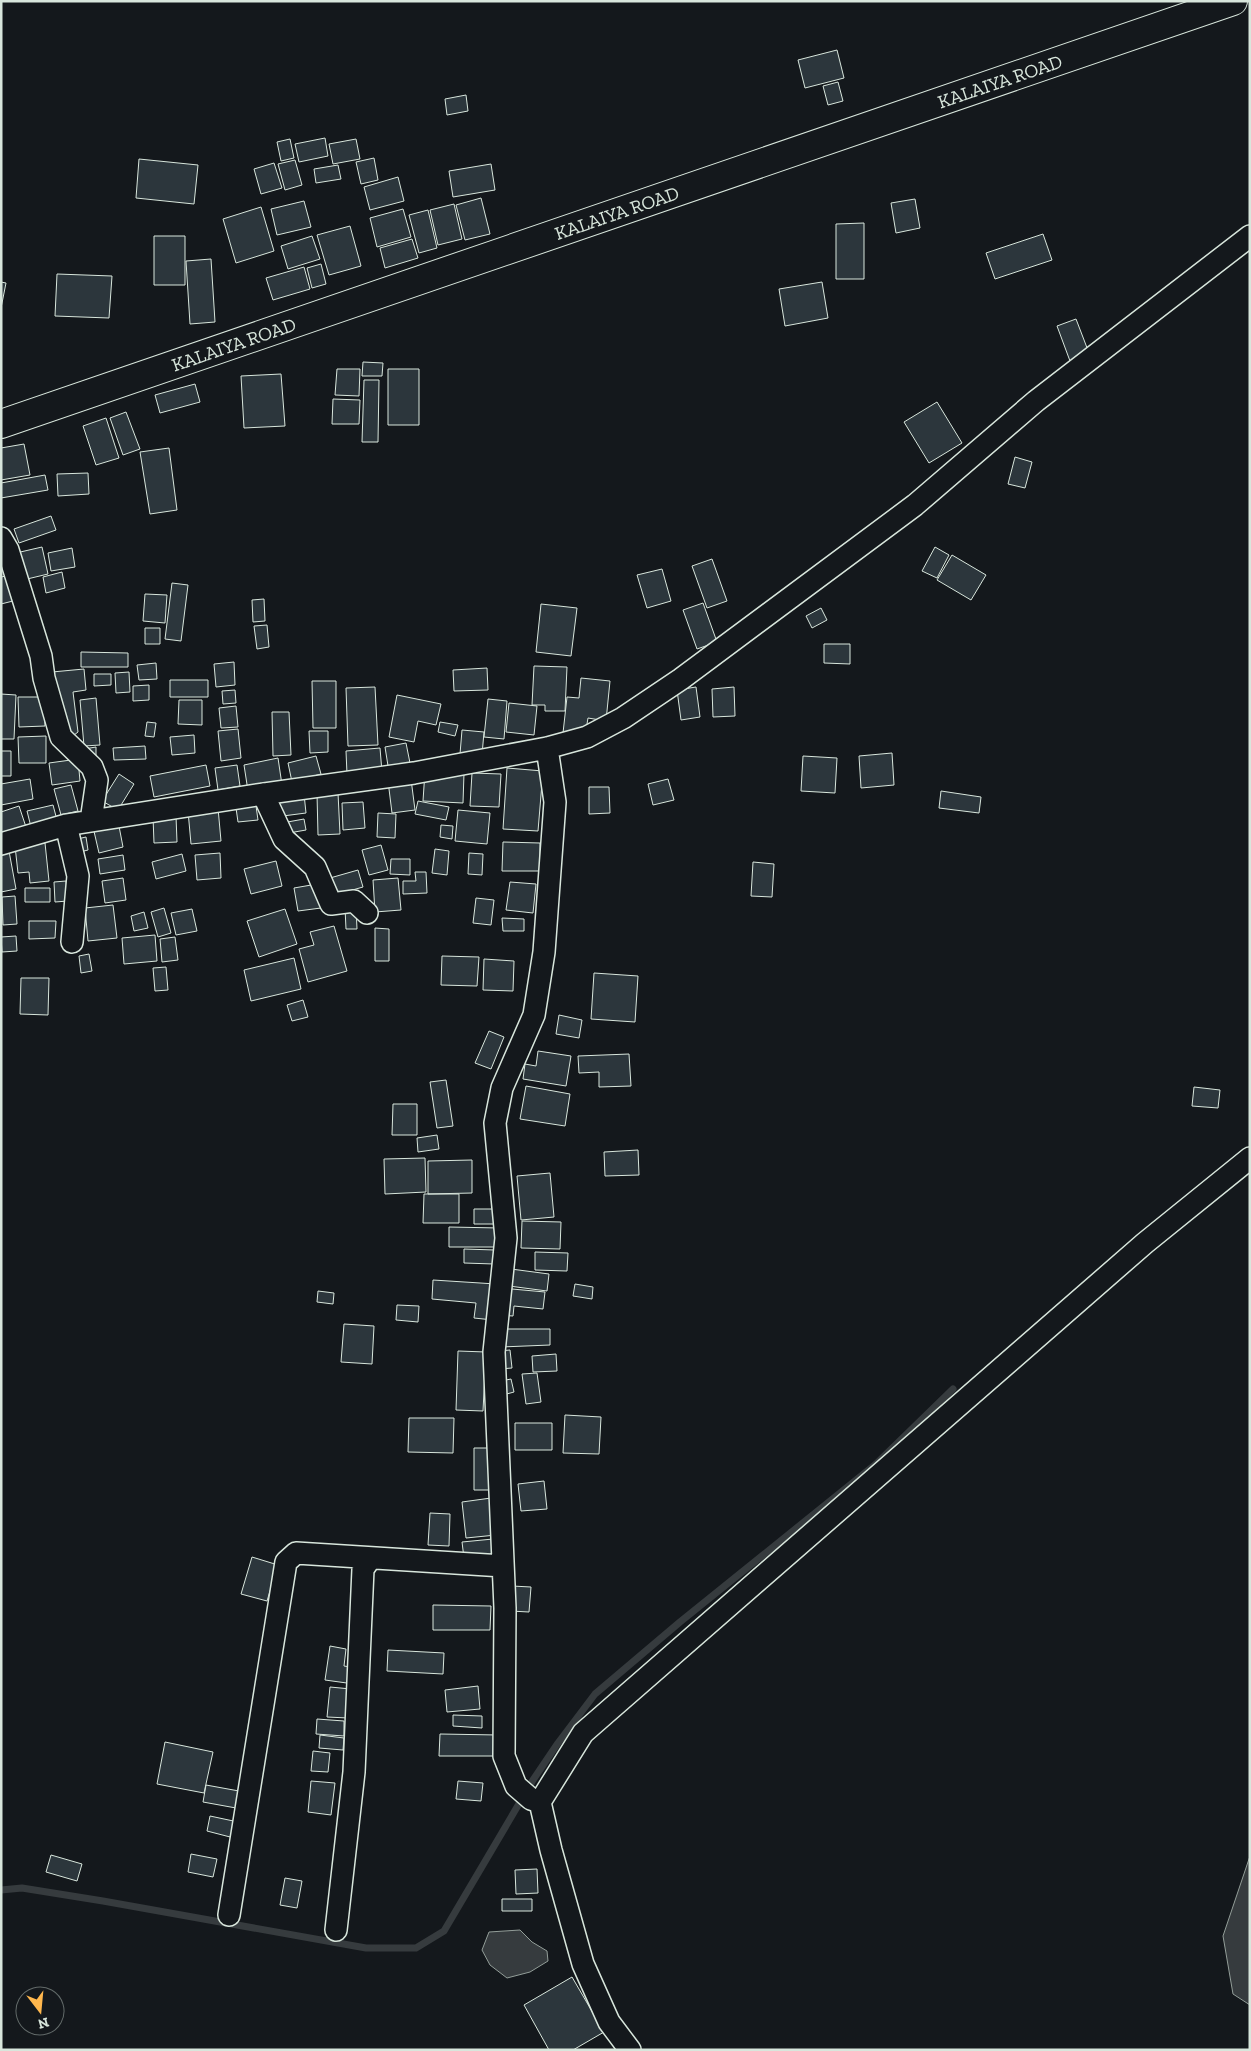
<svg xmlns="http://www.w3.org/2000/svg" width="1251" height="2051" font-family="'Zilla Slab',serif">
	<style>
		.water { fill: #363b3e; stroke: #939e99 }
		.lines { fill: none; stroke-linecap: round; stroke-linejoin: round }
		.stream { stroke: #363b3e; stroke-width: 7 }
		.building { fill: #2c363c; stroke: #d8e6dc }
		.minor-casing { stroke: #d8e6dc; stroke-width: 24 }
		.secondary-casing { stroke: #d8e6dc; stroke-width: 30 }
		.minor { stroke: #14181c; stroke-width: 21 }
		.secondary { stroke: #14181c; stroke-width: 28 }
		.labels { text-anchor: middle; stroke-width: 4; stroke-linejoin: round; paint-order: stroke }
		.street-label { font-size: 19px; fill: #d8e6dc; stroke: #14181c }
	</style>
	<rect width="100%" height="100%" fill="#14181c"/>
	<path class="water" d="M1250,1856V2005L1233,1994L1223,1936Z
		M520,1930L532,1942L547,1951L548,1961L530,1972L507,1978L490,1965L482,1950L489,1932Z"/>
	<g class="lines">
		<path class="stream" d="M1,1890L22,1888L103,1901L366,1948H416L444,1931L533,1780L558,1743L595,1694L680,1622L876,1464L953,1389"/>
	</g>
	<path class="building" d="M837,50L844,78L805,88L798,60Z
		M838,82L843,101L828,105L823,86Z
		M466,95L468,111L447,115L445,99Z
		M325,138L328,156L299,162L295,144Z
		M290,139L294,158L281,161L277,142Z
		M356,139L360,159L333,164L329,144Z
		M374,158L378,180L361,184L356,162Z
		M139,159L198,165L194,204L136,198Z
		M295,160L302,185L285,190L278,164Z
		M274,163L282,188L261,194L254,169Z
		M491,164L495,190L453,197L449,171Z
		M338,165L341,179L316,183L314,169Z
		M398,177L404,201L370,210L364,187Z
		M481,198L490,234L465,240L456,205Z
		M915,199L920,228L896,233L891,203Z
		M304,201L311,227L277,235L271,209Z
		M454,204L462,239L438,245L430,210Z
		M261,207L274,251L236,263L223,219Z
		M403,209L411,237L377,247L370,218Z
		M428,210L437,248L419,253L409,215Z
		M864,223V279H836V224Z
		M350,226L361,266L329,275L317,235Z
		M1043,234L1052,260L995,279L986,253Z
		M154,236H185V285H154Z
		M312,236L320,259L288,269L281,246Z
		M412,239L418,258L385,268L380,248Z
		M211,259L215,322L190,324L186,261Z
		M321,264L326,284L312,288L307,268Z
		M304,267L310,289L273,300L266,278Z
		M57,274L112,276L109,318L55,316Z
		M1,282L6,283L1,308Z
		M822,282L828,318L785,326L779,289Z
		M1076,319L1089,353L1070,361L1057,326Z
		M363,362L383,363L382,376H362Z
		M337,369H360L359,396L335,395Z
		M388,369H419V425H388Z
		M281,374L285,426L244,428L241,376Z
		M364,380H379L378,442H362Z
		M195,384L200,402L160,413L155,395Z
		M333,399L360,400L359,424H332Z
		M937,402L962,443L929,463L904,422Z
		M126,412L140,449L123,455L110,418Z
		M106,418L119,458L96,465L83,426Z
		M24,444L30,475L1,480V448Z
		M169,448L177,510L150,514L140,452Z
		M1015,457L1032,462L1025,488L1008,484Z
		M88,473L89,494L58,496L57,474Z
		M45,475L48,490L1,498V483Z
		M51,516L56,530L19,543L14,529Z
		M42,547L48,574L23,580L16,553Z
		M935,547L949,555L937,578L922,571Z
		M72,548L75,567L51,571L48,553Z
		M952,555L986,575L971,600L937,580Z
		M712,559L727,601L707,608L692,566Z
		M662,569L671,601L647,608L637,575Z
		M62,572L65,588L46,593L43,577Z
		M6,576L13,601L1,604V577Z
		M172,583L188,585L181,641L165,639Z
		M145,594L167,595L165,623L143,621Z
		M264,599L265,621L253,622L252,600Z
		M703,603L717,642L697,649L683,610Z
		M541,604L577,608L571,656L536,652Z
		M821,608L827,620L812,628L806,616Z
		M267,625L269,647L257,649L254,626Z
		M145,628H160V644H145Z
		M824,644H850V664L824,663Z
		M81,652L128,653V667H81Z
		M234,662L235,685L216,687L214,664Z
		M156,663L157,679L139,680L137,665Z
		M534,666L567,667L565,711H545V705H532Z
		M487,668L488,690L454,691L453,670Z
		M84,669L86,690L73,692L78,732L69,739L52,672Z
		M129,672L130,692L116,693L115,673Z
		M94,674H111V685L94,686Z
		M581,678L610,681L606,721L588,718L585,736L563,733L567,697L579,698Z
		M170,680H208V697H170Z
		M312,681H336V728H313Z
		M149,685V700L133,701V686Z
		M375,687L378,745L348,746L346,688Z
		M696,687L700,717L681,720L677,690Z
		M734,687L735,716L713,717L712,689Z
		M235,690L236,703L223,704L222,691Z
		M1,694L16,695L14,739H1Z
		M397,695L441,704L436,725L418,721L414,742L389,737Z
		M18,697H44L45,726L19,727Z
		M96,698L100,745L84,746L80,700Z
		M488,699L507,701L504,739L484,737Z
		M179,700H202V725L178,724Z
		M509,703L537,706L534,735L506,732Z
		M236,706L238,727L221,728L219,708Z
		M272,712H289L291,755L273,756Z
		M147,722L156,723L154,737L145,736Z
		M440,722L458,725L455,736L438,732Z
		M238,729L241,758L221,761L218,731Z
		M462,730L484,732L482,755L460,754Z
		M309,731H328V752L310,753Z
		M194,735L195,753L172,755L170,737Z
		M46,736V763H19L18,737Z
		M406,743L411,768L389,772L385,747Z
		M145,746L146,759L114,760L113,748Z
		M96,747V756L85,757L84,749Z
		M380,748L382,772L347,774L346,751Z
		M1,751H11V776H1Z
		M892,753L894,785L861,788L859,756Z
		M316,756L321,774L292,782L288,763Z
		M803,756L837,758L835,793L801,791Z
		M278,758L282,785L248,791L244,765Z
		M78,759L80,781L52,785L49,763Z
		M206,765L210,786L154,797L150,776Z
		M237,765L240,786L218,790L215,768Z
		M507,768L543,771L538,831L503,829Z
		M425,771L464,773L463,803L423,801Z
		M472,773L501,774L499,807L470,806Z
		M119,774L134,784L118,810L102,801Z
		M30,779L33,799L1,805V784Z
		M411,779L415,810L392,813L388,781Z
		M668,779L674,800L653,805L648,784Z
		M71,785L78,811L61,815L54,789Z
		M589,787H609L610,813L589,814Z
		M941,791L981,797L979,813L939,808Z
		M338,793L340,834L318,835L317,794Z
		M304,794L306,813L275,817L273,798Z
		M418,801L449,807L446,820L415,814Z
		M363,802L365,828L343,830L342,803Z
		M53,805L57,820L31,827L27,811Z
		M19,806L26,827L1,834V812Z
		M256,806L258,820L238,822L236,808Z
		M218,808L221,841L191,844L188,811Z
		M458,810L490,813L487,844L455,841Z
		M378,813L396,814L395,838L377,837Z
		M176,816L177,842L154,843L153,817Z
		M304,819L306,830L283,834L282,823Z
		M118,821L123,847L99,853L93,827Z
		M441,825L453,826L452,839L440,837Z
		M86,837L88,850L76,853L73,840Z
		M503,842L540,843V871H502Z
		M45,843L49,881L30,883L29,872L18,873L15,846Z
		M381,845L388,870L369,875L362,850Z
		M435,849L449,851L447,875L432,873Z
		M9,851L16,889L1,892V852Z
		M220,853L221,878L197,880L195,855Z
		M469,853L483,854L482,875L468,874Z
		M182,854L186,871L156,879L152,862Z
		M123,855L125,870L100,874L98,859Z
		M391,859H410V875L390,874Z
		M276,861L282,886L251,894L244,869Z
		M753,862L774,864L772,897L751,896Z
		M358,870L363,887L335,895L330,878Z
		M415,872H426L427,893L403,894V881H416Z
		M123,878L126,900L105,903L102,881Z
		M398,878L401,910L375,912L373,880Z
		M66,881L68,901L55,902L54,882Z
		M510,882L536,884L533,913L506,910Z
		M317,884L321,908L298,911L294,888Z
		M25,888H50V902H25Z
		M15,896L17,924L3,925L2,897Z
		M476,898L494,900L491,925L473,923Z
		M113,905L117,938L88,941L85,908Z
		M164,908L171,933L158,937L151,912Z
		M345,908H356L357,929H346Z
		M192,909L197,931L176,935L171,913Z
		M285,909L297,944L259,957L247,921Z
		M144,912L148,928L134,931L131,916Z
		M502,918L524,919V931H503Z
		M29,921H56L55,938L29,939Z
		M334,926L347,971L308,982L299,949L314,945L310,932Z
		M375,928L389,929V961H375Z
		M155,935L157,961L124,964L122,938Z
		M16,936L17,951L2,952L1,937Z
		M175,937L178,960L162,962L160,939Z
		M89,954L92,971L81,973L79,956Z
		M442,956L479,957L477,986L441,985Z
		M294,958L301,989L251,1001L244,970Z
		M484,959L514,961L513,991L483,990Z
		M166,967L168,990L155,991L153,968Z
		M594,973L638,976L635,1022L591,1019Z
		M21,978H49L48,1015L20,1014Z
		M303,1000L308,1017L292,1021L287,1005Z
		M559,1015L582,1020L579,1038L556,1034Z
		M489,1031L504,1037L491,1069L475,1063Z
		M538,1051L571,1056L566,1086L523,1079L525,1064L536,1066Z
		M629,1054L631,1086L599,1087V1072L579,1073L578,1056Z
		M446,1080L453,1126L437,1128L430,1082Z
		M526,1086L570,1094L565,1126L520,1119Z
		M1194,1087L1220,1090L1218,1108L1192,1106Z
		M393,1104H417V1135H392Z
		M437,1135L439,1149L418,1152L417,1138Z
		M638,1150L639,1175L605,1176L604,1152Z
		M425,1158L426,1192L385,1194L384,1159Z
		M472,1160V1193L428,1194V1161Z
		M550,1173L554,1217L521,1220L517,1176Z
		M424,1194H459V1223H423Z
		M474,1209H495L494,1224H474Z
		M522,1221L561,1222L560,1249L521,1248Z
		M449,1227L500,1228L499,1247H449Z
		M464,1249L495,1250L494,1264L464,1263Z
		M535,1252L568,1253L567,1271L535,1270Z
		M511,1269L549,1274L547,1291L509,1286Z
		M433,1280L496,1284L493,1320L474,1318L476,1303L432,1299Z
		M575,1284L593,1287L592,1299L573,1296Z
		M501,1288L545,1292L543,1309L514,1306L513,1316L498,1315Z
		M318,1291L334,1293L333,1304L317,1302Z
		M397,1305L419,1306L418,1322L396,1320Z
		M344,1324L374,1326L372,1364L341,1362Z
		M500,1329H550V1345L501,1347Z
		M510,1350L512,1368L500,1369L499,1351Z
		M458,1351L486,1352L483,1411L456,1410Z
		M556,1354L557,1371L533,1372L532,1356Z
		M537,1373L541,1402L526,1404L522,1374Z
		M511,1379L514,1392L503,1395L501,1381Z
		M565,1415L601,1417L599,1454L563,1453Z
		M409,1418H454L453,1453L408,1452Z
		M515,1423H552V1450H515Z
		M474,1448H495V1490H474Z
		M544,1481L547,1509L521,1511L518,1484Z
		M491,1498L496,1535L466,1538L462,1502Z
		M430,1513L450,1514L449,1546L428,1545Z
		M493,1539L495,1555L464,1558L462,1542Z
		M252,1557L278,1565L267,1601L241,1594Z
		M512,1586L531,1587L529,1612L510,1611Z
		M433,1605L491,1606L490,1630H433Z
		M330,1646L346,1649L344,1666L357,1668L354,1684L325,1680Z
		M388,1650L444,1653L443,1674L387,1671Z
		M478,1686L480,1709L447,1712L445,1690Z
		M330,1687L351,1689L348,1718L327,1717Z
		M453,1715L482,1716V1728L453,1726Z
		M317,1719L344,1721V1736L316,1734Z
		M440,1734L498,1735V1756H439Z
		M320,1735L344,1738L343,1750L319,1748Z
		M165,1742L213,1752L204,1793L157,1784Z
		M313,1751L330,1753L328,1772L311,1771Z
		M311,1781L335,1783L331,1815L308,1812Z
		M458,1781L483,1783L481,1801L456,1799Z
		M206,1785L239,1791L236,1808L203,1802Z
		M210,1816L238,1822L234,1838L207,1831Z
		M191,1854L217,1859L213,1877L188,1872Z
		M51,1855L82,1864L77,1881L46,1872Z
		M537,1869L538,1893L516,1894L515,1870Z
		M285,1878L302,1881L297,1908L280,1905Z
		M502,1899H532V1911H502Z
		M572,1977L604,2032L573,2050H549L524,2005Z"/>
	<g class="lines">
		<g class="minor-casing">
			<path id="minor" d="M1,538L8,550L41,656L44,678L61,737L92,767L97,780L91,821
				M263,794L284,839L315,867L331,904L354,901L367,913
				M66,825L78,876L72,942
				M1,844L66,825L263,794L414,773L547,748L587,737L623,718L681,679L915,505L1036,401L1250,236
				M540,1802L531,1799L516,1786L504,1756L505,1608L494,1352L506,1238L495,1123L502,1088L534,1015L544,952L555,802L547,748
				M229,1915L286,1562L296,1553L503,1566
				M336,1930L354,1772L363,1569L370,1559
				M630,2050L609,2022L583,1964L551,1850L540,1802L583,1733L1145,1243L1250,1158"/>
		</g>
		<g class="secondary-casing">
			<g id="secondary">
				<path id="s1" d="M1,424L1233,1"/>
			</g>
		</g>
		<use href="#minor" class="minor"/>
		<use href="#secondary" class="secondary"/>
	</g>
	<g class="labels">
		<g class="street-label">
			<text dy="7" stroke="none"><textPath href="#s1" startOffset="1056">KALAIYA ROAD</textPath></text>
			<text dy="7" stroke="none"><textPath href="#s1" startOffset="651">KALAIYA ROAD</textPath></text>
			<text dy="7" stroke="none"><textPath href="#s1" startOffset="246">KALAIYA ROAD</textPath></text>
		</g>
	</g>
	<rect width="1251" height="2051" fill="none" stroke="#d8e6dc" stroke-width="5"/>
	<g transform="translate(40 2011) rotate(164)"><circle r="24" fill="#14181c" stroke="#626a69"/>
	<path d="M0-4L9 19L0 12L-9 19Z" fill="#ffb74d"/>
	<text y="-8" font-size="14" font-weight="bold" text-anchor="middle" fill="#d8e6dc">N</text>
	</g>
</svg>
